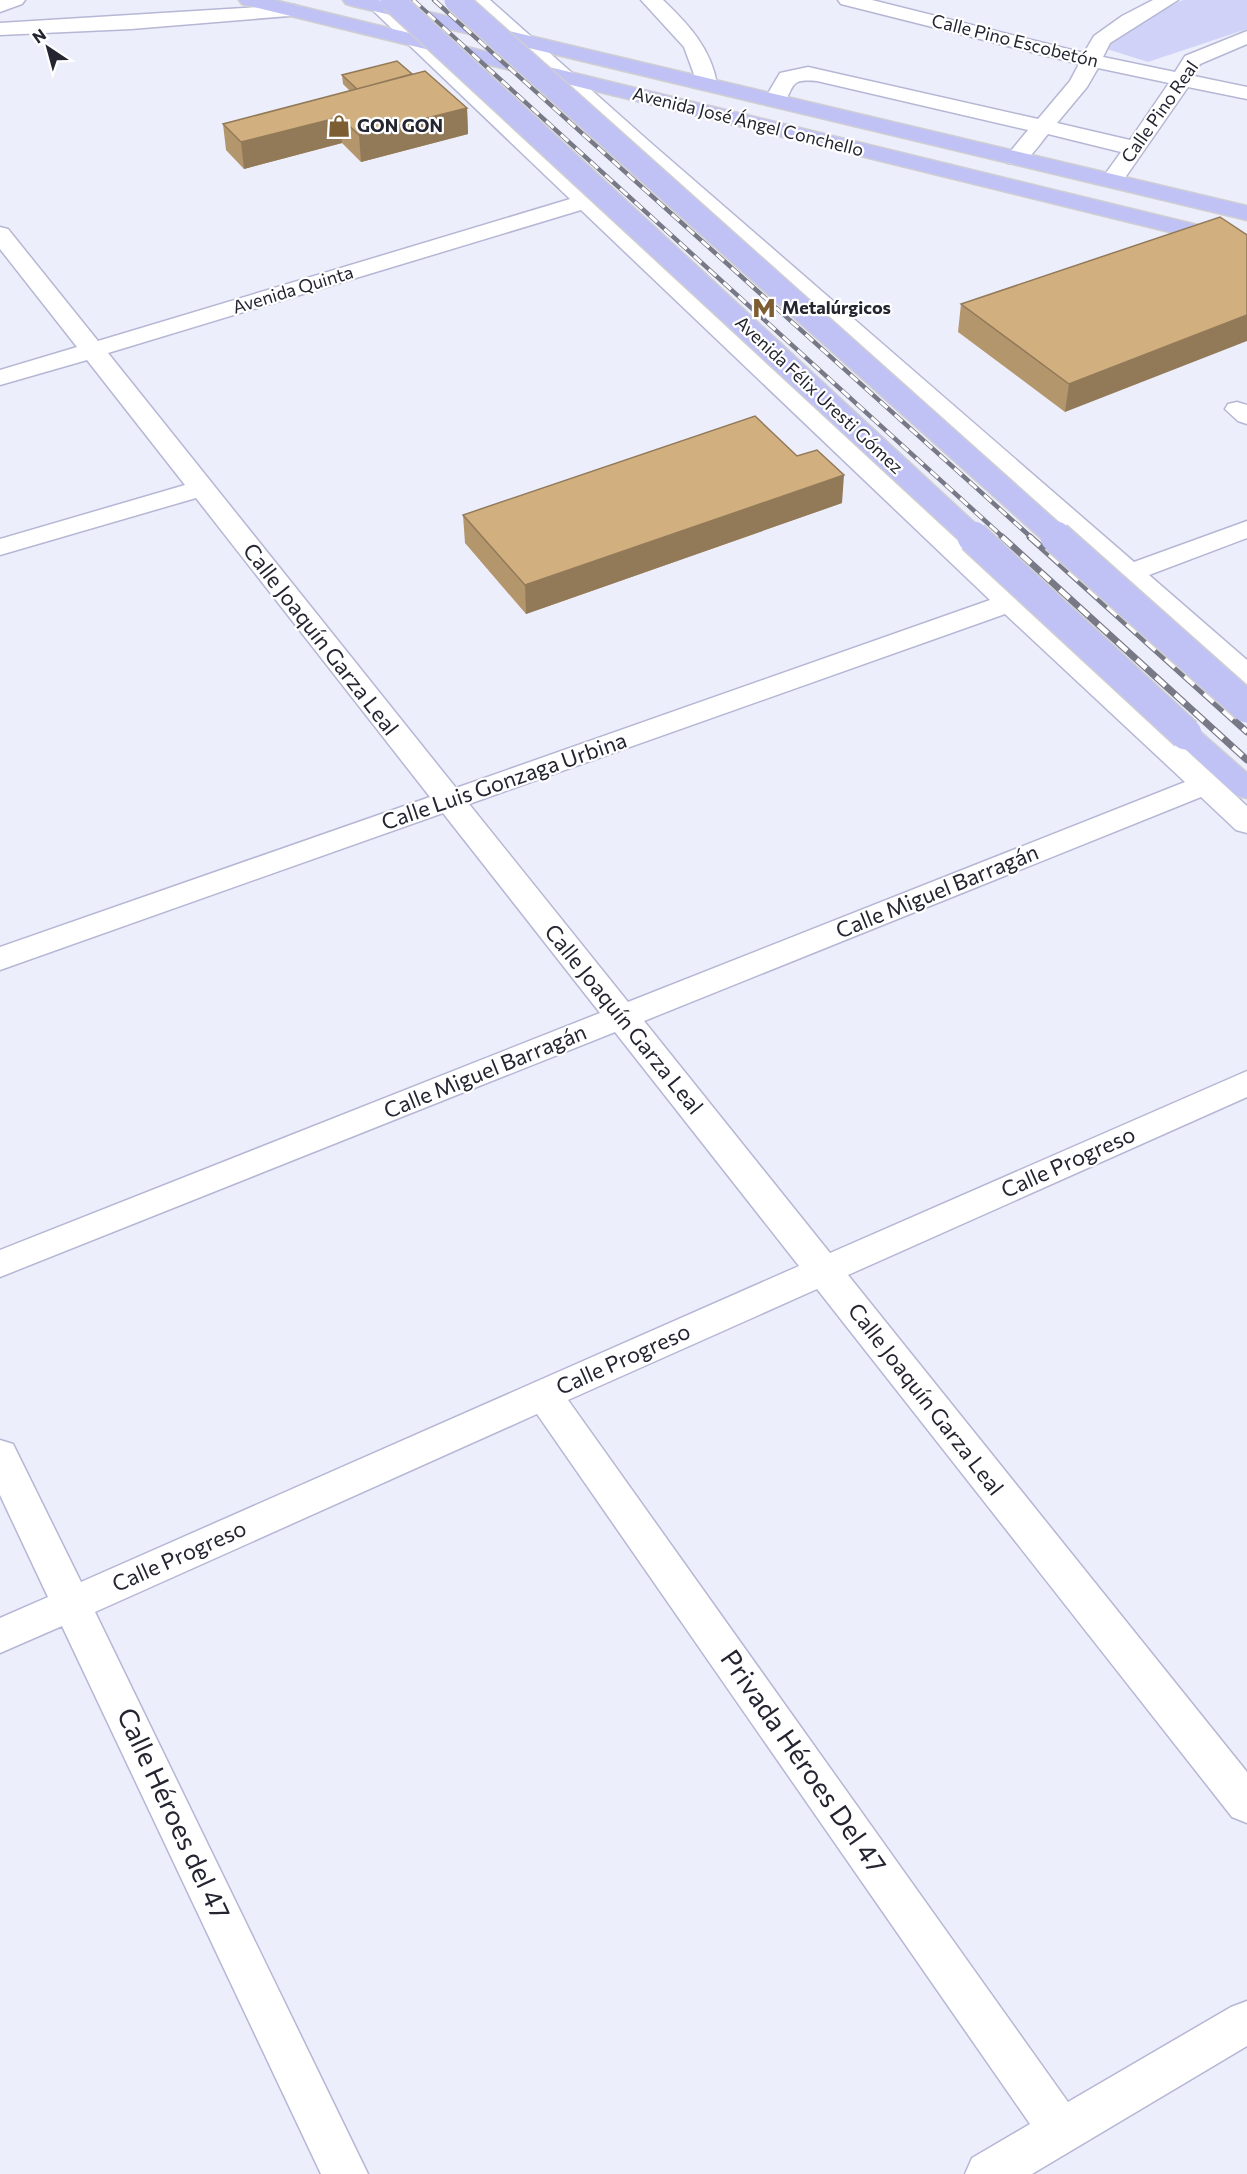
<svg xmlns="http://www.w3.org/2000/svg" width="1247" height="2174" font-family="Commissioner,sans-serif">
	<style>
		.green { fill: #d0d3f7 }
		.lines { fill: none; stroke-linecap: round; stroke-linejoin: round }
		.minor-casing { stroke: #b5b7d5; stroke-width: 3 }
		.major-casing { stroke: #cfcfd2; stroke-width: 3 }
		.minor { fill: #fff; fill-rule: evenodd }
		.major { fill: #c0c2f5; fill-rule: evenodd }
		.rail-far1-casing { stroke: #787986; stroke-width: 4.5 }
		.rail-casing { stroke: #787986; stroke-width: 7 }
		.rail-far1 { stroke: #fff; stroke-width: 3; stroke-dasharray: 10; stroke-linecap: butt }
		.rail { stroke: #fff; stroke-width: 4.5; stroke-dasharray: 13; stroke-linecap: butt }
		.major-bridge-far1-casing { stroke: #cfcfd2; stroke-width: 26; stroke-linecap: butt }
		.major-bridge-casing { stroke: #cfcfd2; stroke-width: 34; stroke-linecap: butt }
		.major-bridge-far1 { stroke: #c0c2f5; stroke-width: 23 }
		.major-bridge { stroke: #c0c2f5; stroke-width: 31 }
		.wall { fill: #b4966d }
		.shaded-wall { fill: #927a59 }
		.building { fill: #d1af7f; stroke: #927a59; stroke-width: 1.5 }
		.labels { text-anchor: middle; stroke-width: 4.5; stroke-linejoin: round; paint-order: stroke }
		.far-street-label { font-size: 18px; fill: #242531; stroke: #fff }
		.far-poi-label { font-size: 18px; font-weight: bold; fill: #242531; stroke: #fff; text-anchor: start }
		.street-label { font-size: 22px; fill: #242531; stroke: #fff }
		.near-street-label { font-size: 27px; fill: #242531; stroke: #fff }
	</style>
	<rect width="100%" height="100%" fill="#edeefb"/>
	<path class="green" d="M1183,0H1247V29L1148,62L1088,43Z"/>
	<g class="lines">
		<g class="minor-casing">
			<path id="minor" d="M0,0H25L22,4L0,12Z
				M362,0H384L1019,597L1247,806V833L1236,830L1201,797L644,1021L830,1253L1247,1071V1097L848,1275L1247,1772V1823L1232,1817L817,1289L568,1400L1068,2102L1231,2007L1247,2001V2046L1032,2174H965L972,2158L1030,2124L537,1414L95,1612L368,2174H321L62,1626L0,1653V1618L48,1597L0,1495V1440L13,1444L81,1582L799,1266L615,1032L0,1277V1250L600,1013L443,813L0,970V947L430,797L196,498L0,555V539L185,485L87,360L0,385V370L77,347L0,249V227L8,229L98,341L570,199ZM581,210L990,600L456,788L108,353ZM1005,614L1185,782L628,1002L469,804Z
				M468,0H490L651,143L1134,562L1247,521V538L1149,575L1247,660V684L1237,681L635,153Z
				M641,0H663C688,24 711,48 717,84L713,88H699L684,47Z
				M838,0H872L1084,53L1094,36L1122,16L1153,0H1178L1110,43L1103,57L1175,72L1185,56L1247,31V44L1200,64L1194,76L1247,87V99L1188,87L1120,185H1104L1101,180L1121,152L1048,134C1037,147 1027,167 1008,163L1005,158L1028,130L817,81C789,78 795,86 783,105H767L764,100L780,73L808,67L1038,119L1070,81L1079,64L841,4ZM1098,68L1169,83L1130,140L1057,123L1087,87Z
				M294,5L301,7L304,11L301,15L131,29L0,35V23Z
				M1237,402L1247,405V424L1238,421L1225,409L1228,404Z"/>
		</g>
		<g class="major-casing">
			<path id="major" d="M239,0H274L1247,237V251L242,4Z
				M343,0H378L1247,206V220L353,6L346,4Z
				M1186,725L1196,728L1247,773V798L1237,796L1176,740L1172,734L1176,728Z"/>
		</g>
		<use href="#minor" class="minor"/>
		<use href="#major" class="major"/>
		<g class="rail-far1-casing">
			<path id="rail-far1" d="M413,0L1004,538
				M434,0L1032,538"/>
		</g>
		<g class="rail-casing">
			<path id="rail" d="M1002,537L1247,760
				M1030,537L1247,732"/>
		</g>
		<use href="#rail-far1" class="rail-far1"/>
		<use href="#rail" class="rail"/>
		<g class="major-bridge-far1-casing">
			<path id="major-bridge-far1" d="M392,0L974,538
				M456,0L1058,538"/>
		</g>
		<g class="major-bridge-casing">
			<path id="major-bridge" d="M973,537L1186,734
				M1056,537L1247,707"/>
		</g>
		<use href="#major-bridge-far1" class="major-bridge-far1"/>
		<use href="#major-bridge" class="major-bridge"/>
	</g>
	<path class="wall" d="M412,74L467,108L468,134L361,162L342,143L244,169L226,150L223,124L350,91L343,84L342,75Z
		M1247,235L1065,412L958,332L961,304Z
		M842,503L526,614L465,543L463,515Z"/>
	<path class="shaded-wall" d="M467,108L468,134L361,162L359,135Z
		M340,117L342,143L244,169L241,142Z
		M1247,315V341L1065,412L1069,384Z
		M844,475L842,503L526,614L525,585Z"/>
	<path class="building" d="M397,61L412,74L357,89L342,75Z
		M425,71L467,108L359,135L340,117L241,142L223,124Z
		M1220,217L1247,235V315L1069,384L961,304Z
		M755,416L797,456L817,450L844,475L525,585L463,515Z"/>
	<defs>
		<g id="shop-bare" transform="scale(1.8)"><path d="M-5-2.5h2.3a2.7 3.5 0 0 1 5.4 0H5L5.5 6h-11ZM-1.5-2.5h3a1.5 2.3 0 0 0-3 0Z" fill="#7c5e32" stroke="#fff" stroke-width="2.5" paint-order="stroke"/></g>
		<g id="metro-bare" transform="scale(1.8)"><path d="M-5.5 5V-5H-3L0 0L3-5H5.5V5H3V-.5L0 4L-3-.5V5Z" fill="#7c5e32" stroke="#fff" stroke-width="2.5" paint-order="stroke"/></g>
	</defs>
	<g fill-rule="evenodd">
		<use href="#shop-bare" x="339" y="126"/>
		<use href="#metro-bare" x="764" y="308"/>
	</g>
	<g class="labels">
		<g class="far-street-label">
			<text transform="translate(1015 41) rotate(14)" y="6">Calle Pino Escobetón</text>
			<text transform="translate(1160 112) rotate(-55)" y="6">Calle Pino Real</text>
			<text transform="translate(748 122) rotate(14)" y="6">Avenida José Ángel Conchello</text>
			<text transform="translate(293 290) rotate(-17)" y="6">Avenida Quinta</text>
			<text transform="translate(819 395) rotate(43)" y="6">Avenida Félix Uresti Gómez</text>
		</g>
		<g class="far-poi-label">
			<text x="357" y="132">GON GON</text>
			<text x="782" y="314">Metalúrgicos</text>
		</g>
		<g class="street-label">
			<text transform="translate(321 639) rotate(52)" y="8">Calle Joaquín Garza Leal</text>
			<text transform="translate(504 781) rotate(-19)" y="8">Calle Luis Gonzaga Urbina</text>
			<text transform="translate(937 891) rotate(-22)" y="8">Calle Miguel Barragán</text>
			<text transform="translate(624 1019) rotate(51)" y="8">Calle Joaquín Garza Leal</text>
			<text transform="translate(485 1071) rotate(-22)" y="8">Calle Miguel Barragán</text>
			<text transform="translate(1068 1162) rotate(-24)" y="8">Calle Progreso</text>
			<text transform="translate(623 1359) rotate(-24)" y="8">Calle Progreso</text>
			<text transform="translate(926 1399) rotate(52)" y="8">Calle Joaquín Garza Leal</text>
			<text transform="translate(179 1556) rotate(-24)" y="8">Calle Progreso</text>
		</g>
		<g class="near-street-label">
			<text transform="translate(803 1762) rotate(55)" y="9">Privada Héroes Del 47</text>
			<text transform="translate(173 1814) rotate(65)" y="9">Calle Héroes del 47</text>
		</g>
	</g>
	<g transform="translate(48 48) rotate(324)" stroke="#ffffff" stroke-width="4.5" paint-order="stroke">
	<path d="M0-4.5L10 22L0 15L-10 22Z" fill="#242531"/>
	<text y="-9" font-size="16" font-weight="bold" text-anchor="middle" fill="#242531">N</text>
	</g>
</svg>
